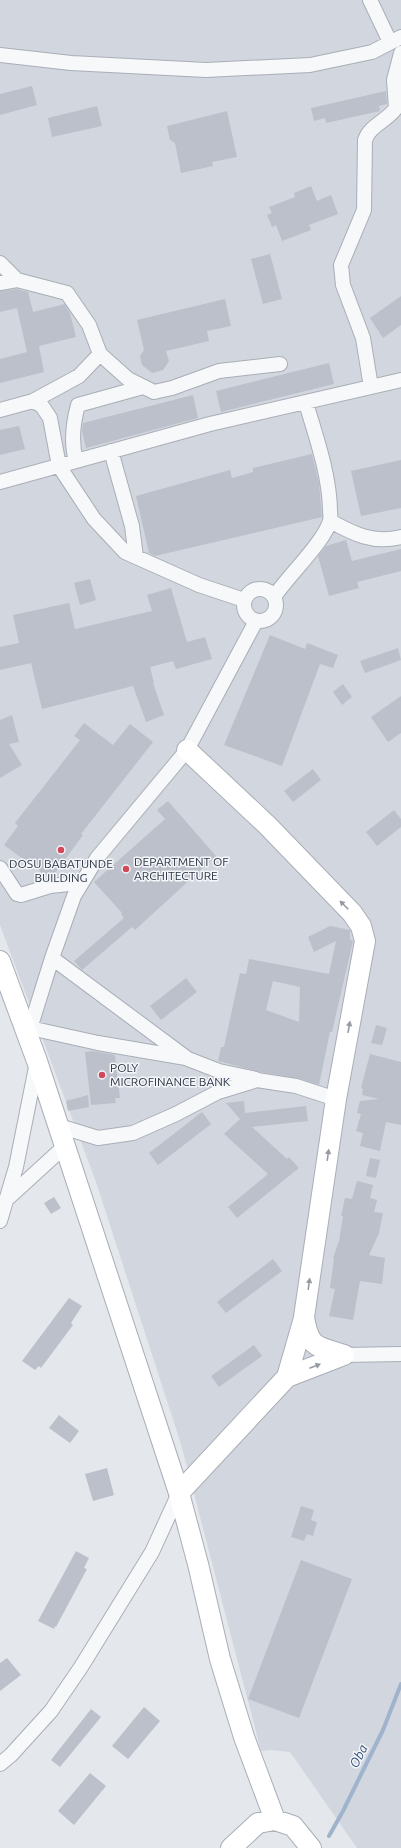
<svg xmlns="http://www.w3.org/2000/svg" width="401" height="1848" font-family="Ubuntu,sans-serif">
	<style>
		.built { fill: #d2d6de }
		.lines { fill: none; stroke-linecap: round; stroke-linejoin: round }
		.stream { stroke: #9fb4cc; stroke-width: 4 }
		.building { fill: #bbc0ca; fill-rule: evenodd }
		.street-casing { stroke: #a9aeb7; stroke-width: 16 }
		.secondary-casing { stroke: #a9aeb7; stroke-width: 22 }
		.street { stroke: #f7f8fa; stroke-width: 14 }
		.secondary { stroke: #fff; stroke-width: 20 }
		.oneway { fill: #959aa2 }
		.poi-dot { fill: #d1495b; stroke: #f4f6f9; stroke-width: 1.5 }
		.labels { text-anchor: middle; stroke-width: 3; stroke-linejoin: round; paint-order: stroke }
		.poi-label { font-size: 12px; fill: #2b3445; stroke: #f4f6f9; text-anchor: start }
		.water-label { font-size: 13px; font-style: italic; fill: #34527a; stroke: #f4f6f9 }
	</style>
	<rect width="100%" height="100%" fill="#e4e7ec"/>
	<path class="built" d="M0,0H401V1848H357L290,1752L271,1750L261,1751L181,1444L96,1182L0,925Z"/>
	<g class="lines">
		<path class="stream" d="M329,1836L343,1811L383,1730L401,1684"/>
	</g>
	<path class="building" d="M32,86L37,105L0,115V94Z
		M386,91L387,104L379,106L380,111L326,123L325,118L314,121L311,108Z
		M97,106L102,126L52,137L48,118Z
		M227,111L237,157L212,162L213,166L181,173L175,143L170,140L167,126Z
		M311,186L317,201L331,195L338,214L309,225L311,230L282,241L276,225L272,227L267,215L272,213L269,207L295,197L294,193Z
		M270,254L282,299L263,304L251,259Z
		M17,289L28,292L33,312L65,304L70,313L76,337L39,346L44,372L0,383V359L27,352L17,308L0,312V291Z
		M401,296V325L383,338L370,318Z
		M225,299L231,326L207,331L209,341L166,351L169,361L163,370L152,373L142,365L140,356L144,350L137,320Z
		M329,363L334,384L221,412L216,391Z
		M193,395L198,418L86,448L82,431L83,423Z
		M19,426L25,449L0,455V430Z
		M312,454L319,483L322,517L155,556L149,553L136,496L230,470L232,478L253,472V468Z
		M401,460V508L361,516L351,471Z
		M346,540L352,561L401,549V571L357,582L359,588L329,596L318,556L326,546Z
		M90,579L96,600L80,605L74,583Z
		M171,588L187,642L205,637L212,659L176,669L173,661L150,667L154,683H153L164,715L146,722L133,686L42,709L31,663L0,670V647L19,643L13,615L69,603L75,629L152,611L147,595Z
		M270,635L305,649L307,643L338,655L333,668L320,664L282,766L224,745Z
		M398,648L401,660L365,673L360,661Z
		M343,684L352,697L342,705L333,692Z
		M401,696V733L388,742L371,717Z
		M12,715L19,742L9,744L22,765L0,778V720Z
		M84,723L113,745L130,724L153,742L81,834L83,835L52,877L49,878L4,845L18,826L15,823L80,740L74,736Z
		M313,769L321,780L293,802L284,791Z
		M168,801L216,856L135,930L132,927L82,970L74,961L124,918L121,914L122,913L94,882L165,819L157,810Z
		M394,810L401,819V827L377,846L366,832Z
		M330,926L350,930V939L353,941L332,1032H330L319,1085L297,1078L260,1072L218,1061L221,1047H224L240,973L246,974L249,959L329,974L336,941L314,952L308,937ZM273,981L300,987L299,1022L266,1010Z
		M186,978L197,992L161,1020L150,1006Z
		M376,1025L387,1028L382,1045L371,1043Z
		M93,1051L115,1055L120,1098H115L116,1103L91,1105L85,1052Z
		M370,1054L401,1062V1125L386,1122L380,1151L360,1146L363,1133L356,1131L361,1114L357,1113L360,1101L379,1099L362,1095L363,1089L361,1088Z
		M88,1095L89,1107L68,1111L66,1101Z
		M244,1101L245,1113L306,1106L308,1121L252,1127L287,1159L289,1157L299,1168L237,1218L228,1207L268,1174L224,1134L240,1119L226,1103Z
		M202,1112L211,1124L158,1165L149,1153Z
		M370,1158L380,1160L376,1178L366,1176Z
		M357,1181L373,1185L370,1198L377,1200L374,1212L383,1213L379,1233L369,1255L385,1258L382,1284L360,1281L353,1320L329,1316L335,1289L330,1288L334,1258H333L339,1241L343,1216H341L345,1198L352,1199Z
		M54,1197L61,1208L51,1214L44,1203Z
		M273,1259L282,1271L226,1313L217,1302Z
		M69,1298L82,1306L71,1323L73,1325L41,1368L39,1366L35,1370L22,1361Z
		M254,1345L262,1356L219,1387L211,1376Z
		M59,1415L79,1431L70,1443L49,1428Z
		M107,1468L114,1495L93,1501L85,1474Z
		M301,1506L314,1510L311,1520L317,1522L313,1536L307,1534L304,1541L291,1537Z
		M76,1551L89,1558L84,1568L87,1569L56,1627L55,1626L54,1629L38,1621Z
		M301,1560L352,1579L299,1718L248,1699Z
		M7,1658L21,1675L0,1691V1663Z
		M144,1707L160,1721L128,1759L112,1746Z
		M91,1709L101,1717L60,1767L51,1760Z
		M90,1773L106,1786L74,1825L58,1811Z"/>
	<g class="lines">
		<g class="street-casing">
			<path id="street" d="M370,0L390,42
				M0,55L71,63L206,70L310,65L372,52L401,37
				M0,263L17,280
				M0,283L17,280L67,293L89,325L100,354L79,376L33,401L0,410
				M100,354L128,379L154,392L172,388L219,371L280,364
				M371,387L363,338L343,285L341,265L364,210L365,140C370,125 387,121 396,108L394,80L401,53
				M33,401L42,406L50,418L59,466L94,519L125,552L199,585L244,600
				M111,451L132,526L136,557
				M76,461C71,443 73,423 78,405L143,387
				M0,482L210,424L401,380
				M330,521C354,534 373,544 401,537
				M244 605a16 16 0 1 1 32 0a16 16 0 1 1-32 0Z
				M274,597C288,576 324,542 330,521C331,518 330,513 330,509C329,473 316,437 306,403
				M0,868L17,894L21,895L50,886L69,884L79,887
				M52,958L188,1059L219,1071L256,1079
				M30,1028L98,1043L186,1058
				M28,1035L52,958L74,896L97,858L187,750L256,621
				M59,1126L98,1138L133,1133L176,1114L218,1092L257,1080L296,1086L336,1099
				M7,1199L65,1146
				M0,1221L16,1167L37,1062
				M344,1355L401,1354
				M0,1764L11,1755L51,1711L81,1667L152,1552L179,1493"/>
		</g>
		<g class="secondary-casing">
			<path id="secondary" d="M187,750L267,825L352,913L361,926L365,941L336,1099L304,1317C309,1348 316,1346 344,1355
				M0,961L37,1061L179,1493L198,1564L220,1659L244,1737L275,1820
				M287,1377L304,1318
				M179,1493L287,1377L344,1355
				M231,1848L258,1823L275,1820L293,1826L311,1848"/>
		</g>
		<use href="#street" class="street"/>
		<use href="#secondary" class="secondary"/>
	</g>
	<defs><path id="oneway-solid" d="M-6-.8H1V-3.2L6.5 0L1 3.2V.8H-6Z"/></defs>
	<g class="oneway">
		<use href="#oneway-solid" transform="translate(344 905) rotate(-135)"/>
		<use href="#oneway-solid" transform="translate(349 1027) rotate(-80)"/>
		<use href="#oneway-solid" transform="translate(328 1155) rotate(-82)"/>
		<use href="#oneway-solid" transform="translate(309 1284) rotate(-82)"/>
		<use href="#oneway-solid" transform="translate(315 1366) rotate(-21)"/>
	</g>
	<g class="poi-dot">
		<circle cx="61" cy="850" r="4"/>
		<circle cx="126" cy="869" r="4"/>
		<circle cx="102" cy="1075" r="4"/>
	</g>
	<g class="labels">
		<g class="poi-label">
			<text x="134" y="866">DEPARTMENT OF<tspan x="134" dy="14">ARCHITECTURE</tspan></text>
			<text x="61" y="868" text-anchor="middle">DOSU BABATUNDE<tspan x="61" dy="14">BUILDING</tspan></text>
			<text x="110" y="1072">POLY<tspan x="110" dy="14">MICROFINANCE BANK</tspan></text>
		</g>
		<g class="water-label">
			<text transform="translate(358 1756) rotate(-63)" y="5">Oba</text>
		</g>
	</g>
</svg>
